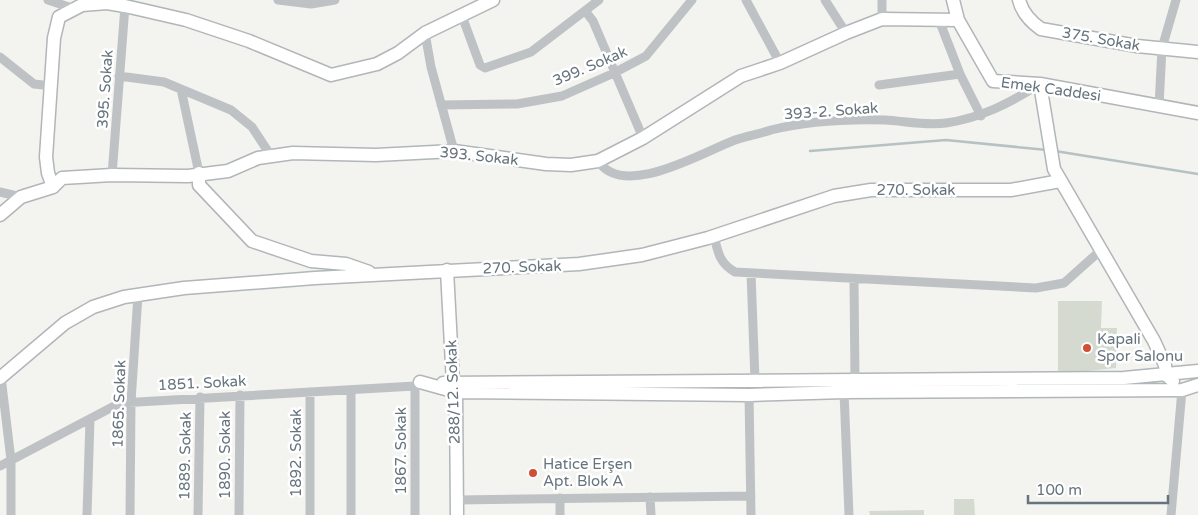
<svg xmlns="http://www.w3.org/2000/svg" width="1198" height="515" font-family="'Varela Round',sans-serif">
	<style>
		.green { fill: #d5dad1 }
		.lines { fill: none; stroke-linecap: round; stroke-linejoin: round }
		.stream { stroke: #b6c1c4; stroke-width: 2.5 }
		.secondary-casing { stroke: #b1b6b9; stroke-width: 15 }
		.street { stroke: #bfc2c4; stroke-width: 9 }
		.secondary { stroke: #fff; stroke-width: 12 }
		.poi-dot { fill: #cf5034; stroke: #fff; stroke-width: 2 }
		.labels { text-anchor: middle; stroke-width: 5; stroke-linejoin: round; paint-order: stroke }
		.street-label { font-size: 15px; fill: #66747d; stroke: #fff }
		.poi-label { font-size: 15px; fill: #66747d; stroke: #fff; text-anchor: start }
	</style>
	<rect width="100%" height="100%" fill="#f3f3f0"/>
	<path class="green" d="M1058,301H1102L1101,328H1117L1116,368L1058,374Z
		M954,499H974L975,515H954Z
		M924,510V515H870L869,511Z"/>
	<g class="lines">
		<path class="stream" d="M810,151L946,140L1047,150
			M1055,151L1198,174"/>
		<g class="secondary-casing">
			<path id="secondary" d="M953,0L958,20L993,81L1040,84L1198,113
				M1019,0C1022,12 1031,22 1041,29L1137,46L1198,52
				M1040,84L1054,169L1154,341L1165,365L1166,375L1173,381
				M199,173V185L252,241L311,261L346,264L369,272
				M53,187L48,173L46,157L54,38L59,17L82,5L107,3L125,6L186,20L249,41L331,75L377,64L398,53L425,33L493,0
				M0,215L21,197L53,187L62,178L112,175L188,176L228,171L258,158L293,153L376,155L454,151L546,164L571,165L598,161L643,138L741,76L780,63L846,33L882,19L958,20
				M447,270L453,384L456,392L457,515
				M0,378L65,323L93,307L124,297L184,288L315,278L579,264L642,255L708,238L834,196L871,190H1011L1060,181
				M420,382L456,392L749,395L844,392L1182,390L1198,385
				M443,383L1124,378L1198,371"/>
		</g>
		<path class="street" d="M48,0L72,8
			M278,0L311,4L335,0
			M746,0L780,63
			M825,0L846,33
			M882,0V19
			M586,12L593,21L643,138
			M462,16L480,65L485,68L531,52L599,0
			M939,20L960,74L981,116
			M425,33L431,67L454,151
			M0,57L34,84L52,86
			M119,76L164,82L231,110L252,127L271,156
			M879,85L960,74
			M181,89L199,173
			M441,105L517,104L562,96L614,73L646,56L692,0
			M1159,106L1162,48L1176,0
			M598,161C624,200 703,152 735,140C746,136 759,134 771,130C807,121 848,119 885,120C904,121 926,126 946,123C981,118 1010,103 1040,84
			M112,175L125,6
			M0,192L21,197
			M714,236C718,252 719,263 735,272L1036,288L1064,283L1101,250
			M751,273L755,380
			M854,280L855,380
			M1,377L11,460V515
			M415,386V515
			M310,392V515
			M844,392L849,515
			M749,395L751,515
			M0,466L120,403L415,386L420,382
			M650,497L651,515
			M560,498V515
			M456,500L751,496
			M87,515L90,419
			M130,515L131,402L138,295
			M198,515L200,397
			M239,515L240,395
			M351,515V390
			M1171,515L1182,390"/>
		<use href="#secondary" class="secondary"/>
	</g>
	<g class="poi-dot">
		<circle cx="1087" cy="348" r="5"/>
		<circle cx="533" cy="473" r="5"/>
	</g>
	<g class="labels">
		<g class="street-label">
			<text transform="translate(1101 39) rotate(10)" y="5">375. Sokak</text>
			<text transform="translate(590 66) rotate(-23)" y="5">399. Sokak</text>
			<text transform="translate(105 89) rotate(-86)" y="5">395. Sokak</text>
			<text transform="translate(1051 89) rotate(8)" y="5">Emek Caddesi</text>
			<text transform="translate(831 111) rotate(-4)" y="5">393-2. Sokak</text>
			<text transform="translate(479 156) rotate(6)" y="5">393. Sokak</text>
			<text x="916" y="195">270. Sokak</text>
			<text transform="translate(522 267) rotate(-2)" y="5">270. Sokak</text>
			<text transform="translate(202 383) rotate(-3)" y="5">1851. Sokak</text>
			<text transform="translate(453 392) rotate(-92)" y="5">288/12. Sokak</text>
			<text transform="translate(119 404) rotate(-88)" y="5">1865. Sokak</text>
			<text transform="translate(401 451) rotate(-90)" y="5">1867. Sokak</text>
			<text transform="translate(296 453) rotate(-90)" y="5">1892. Sokak</text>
			<text transform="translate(225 455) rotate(-90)" y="5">1890. Sokak</text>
			<text transform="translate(185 456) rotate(-89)" y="5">1889. Sokak</text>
		</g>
		<g class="poi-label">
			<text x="1097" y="344">Kapali<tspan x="1097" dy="17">Spor Salonu</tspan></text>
			<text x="543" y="469">Hatice Erşen<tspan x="543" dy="17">Apt. Blok A</tspan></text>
		</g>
	</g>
	<path d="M1028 495v8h140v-8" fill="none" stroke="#66747d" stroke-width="2.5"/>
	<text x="1036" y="495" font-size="15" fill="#66747d" stroke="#ffffff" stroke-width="4" paint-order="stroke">100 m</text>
</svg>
